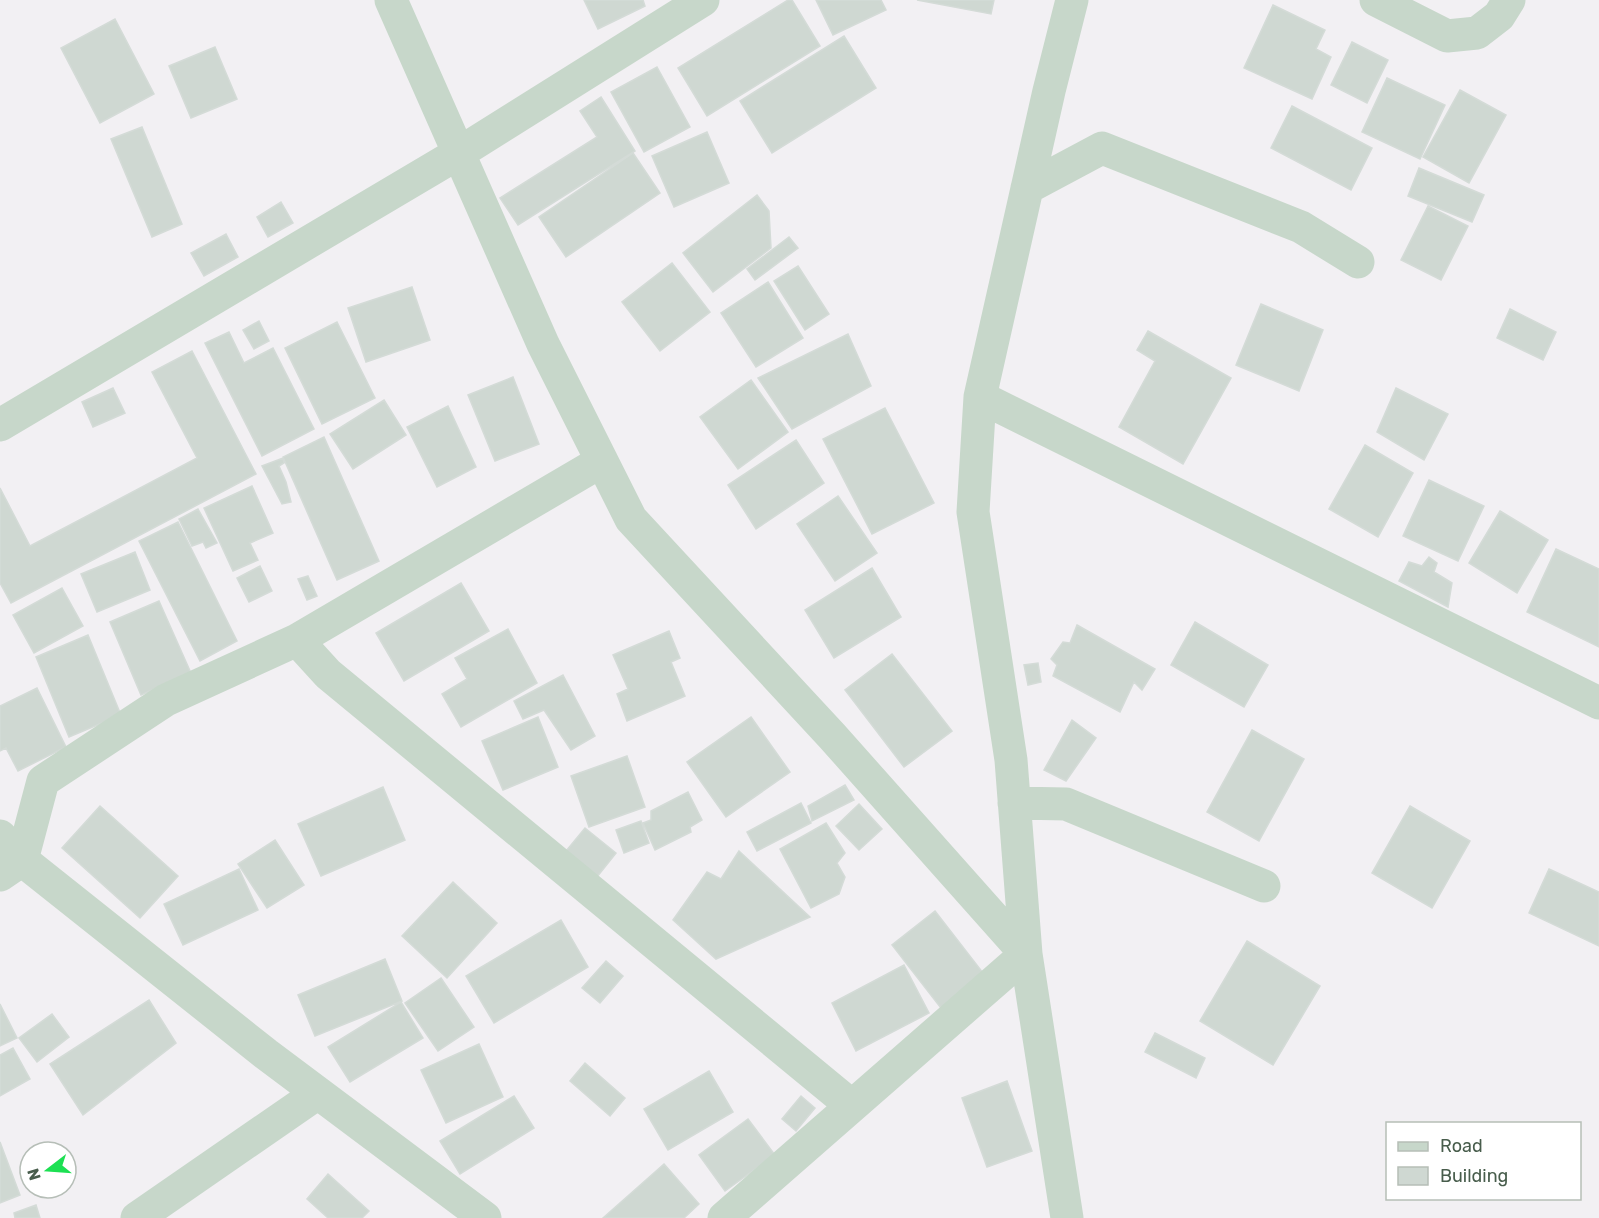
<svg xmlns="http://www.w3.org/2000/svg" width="1599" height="1218" font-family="Rubik,sans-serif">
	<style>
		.building { fill: #cfd8d2; stroke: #d4dbd7; stroke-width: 1.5 }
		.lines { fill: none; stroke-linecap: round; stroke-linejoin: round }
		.minor { stroke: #c7d7ca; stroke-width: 33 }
	</style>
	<rect width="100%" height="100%" fill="#f2f0f3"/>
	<path class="building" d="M584,0H643L645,6L598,29Z
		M788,0H792L820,46L707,116L678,68Z
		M816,0H881L886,10L833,35Z
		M917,0H994L991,14Z
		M1273,5L1325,30L1316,49L1331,57L1312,99L1244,68Z
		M115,19L154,94L100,123L61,48Z
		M844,36L876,88L772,153L740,101Z
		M1352,42L1388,60L1367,103L1331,85Z
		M215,47L237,99L191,118L169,66Z
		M657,67L690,127L644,152L611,92Z
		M1387,78L1445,105L1420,159L1362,132Z
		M1460,90L1506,115L1469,183L1423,157Z
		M601,97L635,151L518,225L500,198L597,137L580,111Z
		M1292,106L1372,148L1351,190L1271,148Z
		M142,127L182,224L152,237L111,139Z
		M707,132L729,183L674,207L652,156Z
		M633,153L660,193L566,257L539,217Z
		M1419,168L1484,195L1472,222L1408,196Z
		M757,195L769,211L771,248L713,292L683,253Z
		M281,202L293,223L268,237L257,217Z
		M1428,206L1468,226L1441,280L1401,260Z
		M226,234L238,257L204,276L191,253Z
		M789,237L798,248L755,280L747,269Z
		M672,263L710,312L660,351L622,302Z
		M798,266L829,314L805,330L774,281Z
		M768,282L803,338L756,367L721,313Z
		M412,287L430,340L366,362L348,308Z
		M1261,304L1323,330L1299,391L1236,365Z
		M1510,309L1556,332L1543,360L1497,338Z
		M259,321L269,341L254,349L243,330Z
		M337,322L375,398L322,424L285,348Z
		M1148,331L1231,378L1183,464L1119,427L1155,361L1137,350Z
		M229,332L244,363L273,348L314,429L262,456L205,343Z
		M848,334L871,386L792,429L758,378Z
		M192,351L256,474L11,603L0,583V488L30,546L197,458L152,372Z
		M513,377L539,444L495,461L468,395Z
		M751,380L788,432L738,469L700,417Z
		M113,388L125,413L93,427L82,402Z
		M1396,388L1448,414L1424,460L1377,432Z
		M384,400L406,435L353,469L330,434Z
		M448,406L476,467L437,487L407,427Z
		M885,408L934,503L872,534L823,439Z
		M324,437L379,561L337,580L283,457Z
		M796,440L824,483L756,529L728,485Z
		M1365,445L1413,473L1378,537L1329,509Z
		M283,458L284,463L279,466L286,482L291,502L282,504L262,466Z
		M1429,480L1484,506L1458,561L1403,536Z
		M252,486L273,533L250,543L258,560L233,571L204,508Z
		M838,496L877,553L835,581L797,524Z
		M198,509L217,543L206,548L203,542L192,546L179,519Z
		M1500,511L1548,540L1517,593L1469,563Z
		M178,522L237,641L200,661L139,541Z
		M1556,549L1599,569V647L1527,612Z
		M135,552L150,590L97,612L81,574Z
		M1429,557L1437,563L1434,572L1452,583L1448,607L1399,581L1409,562L1422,566Z
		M260,566L272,591L249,602L237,578Z
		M872,568L901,617L834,658L805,610Z
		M308,576L317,596L307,600L298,579Z
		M461,583L489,631L404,681L376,633Z
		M62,588L83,626L34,653L13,615Z
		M159,601L191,673L141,695L110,622Z
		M1195,622L1268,665L1244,707L1171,665Z
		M1077,625L1155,669L1142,690L1134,682L1120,712L1053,676L1057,665L1051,659L1063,642L1070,643Z
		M508,629L537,683L461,727L442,694L467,679L455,658Z
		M669,631L680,658L671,662L685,696L627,721L617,694L628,689L613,655Z
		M88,635L121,715L69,737L36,657Z
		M892,654L952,731L904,767L845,690Z
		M1038,663L1041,682L1028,685L1024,665Z
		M563,675L595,736L571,750L544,710L523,719L514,701Z
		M37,688L66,747L18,771L6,748L0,751V706Z
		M538,717L558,767L503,790L482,741Z
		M751,717L790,772L726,817L687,762Z
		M1072,720L1096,738L1066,781L1044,770Z
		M1252,730L1304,759L1259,841L1207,812Z
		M627,756L645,807L589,827L571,776Z
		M845,785L854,800L812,821L808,806Z
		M383,787L405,840L321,876L298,824Z
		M688,792L702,820L690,827L691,832L655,850L643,823L651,820V811Z
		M801,803L811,823L757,851L747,832Z
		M859,804L882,829L859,850L836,826Z
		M100,806L178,876L140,918L62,848Z
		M1410,806L1470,841L1432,908L1372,873Z
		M641,821L649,843L624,853L616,830Z
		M826,823L845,853L837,863L845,877L839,894L811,908L780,849Z
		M585,828L616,853L593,882L562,856Z
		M275,840L304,885L267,908L238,864Z
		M739,851L810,917L716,959L673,920L707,872L721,879Z
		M239,869L258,910L183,945L164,904Z
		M1549,869L1599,892V946L1529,913Z
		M453,882L497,923L447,978L402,936Z
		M935,911L987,978L944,1012L892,945Z
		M561,920L588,967L494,1023L466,976Z
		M1247,941L1320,986L1273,1065L1200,1021Z
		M385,959L402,1001L315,1036L298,995Z
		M606,961L623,976L600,1003L582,988Z
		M904,965L929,1013L856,1051L832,1003Z
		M441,978L474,1027L438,1051L405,1003Z
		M149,1000L176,1043L83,1115L50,1064Z
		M401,1002L423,1038L350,1082L328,1047Z
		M0,1004L17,1038L0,1046Z
		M52,1014L69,1037L37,1062L19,1038Z
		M1155,1033L1205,1058L1196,1078L1145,1052Z
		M479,1044L503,1097L446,1123L421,1070Z
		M13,1048L30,1079L0,1096V1055Z
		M585,1063L625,1098L610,1116L570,1081Z
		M709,1071L733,1112L668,1150L644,1109Z
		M1007,1081L1032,1151L987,1167L962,1098Z
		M514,1096L534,1128L460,1174L440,1141Z
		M801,1096L815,1108L796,1131L782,1119Z
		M748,1119L775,1155L725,1191L699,1155Z
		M0,1142L20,1195L0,1203Z
		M664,1164L699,1204L684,1218H603Z
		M328,1174L369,1211L362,1218H328L307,1199Z
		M36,1205L40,1218H15L14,1213Z"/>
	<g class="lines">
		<path class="minor" d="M391,0L543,344L631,519L832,736L1026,954L724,1218
			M1376,0L1447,36L1477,33L1499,16L1509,0
			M1027,188L1102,148L1301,227L1358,262
			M980,397L1599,703
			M0,425L459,153L703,0
			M297,640L328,674L852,1106
			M1014,803L1066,804L1264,886
			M0,836L22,860L266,1054L485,1218
			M0,875L22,860L43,781L166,700L297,640L602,461
			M137,1218L318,1093
			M1067,1218L1026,954L1011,760L973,512L980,397L1049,91L1072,0"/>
	</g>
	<rect x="1386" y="1122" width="195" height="78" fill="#ffffff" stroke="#b6beb7" stroke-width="1.5"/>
	<rect x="1398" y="1142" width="30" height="9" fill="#c7d7ca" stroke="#b6beb7" stroke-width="1.5"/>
	<text x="1440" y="1152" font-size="18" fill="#485d4c">Road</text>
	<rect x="1398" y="1167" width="30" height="18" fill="#cfd8d2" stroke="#b6beb7" stroke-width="1.5"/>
	<text x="1440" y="1182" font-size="18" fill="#485d4c">Building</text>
	<g transform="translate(48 1170) rotate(253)"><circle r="28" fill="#ffffff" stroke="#b6beb7" stroke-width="1.5"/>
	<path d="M0-4.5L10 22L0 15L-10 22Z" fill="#1de053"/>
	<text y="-9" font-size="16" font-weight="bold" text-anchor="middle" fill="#485d4c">N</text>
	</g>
</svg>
